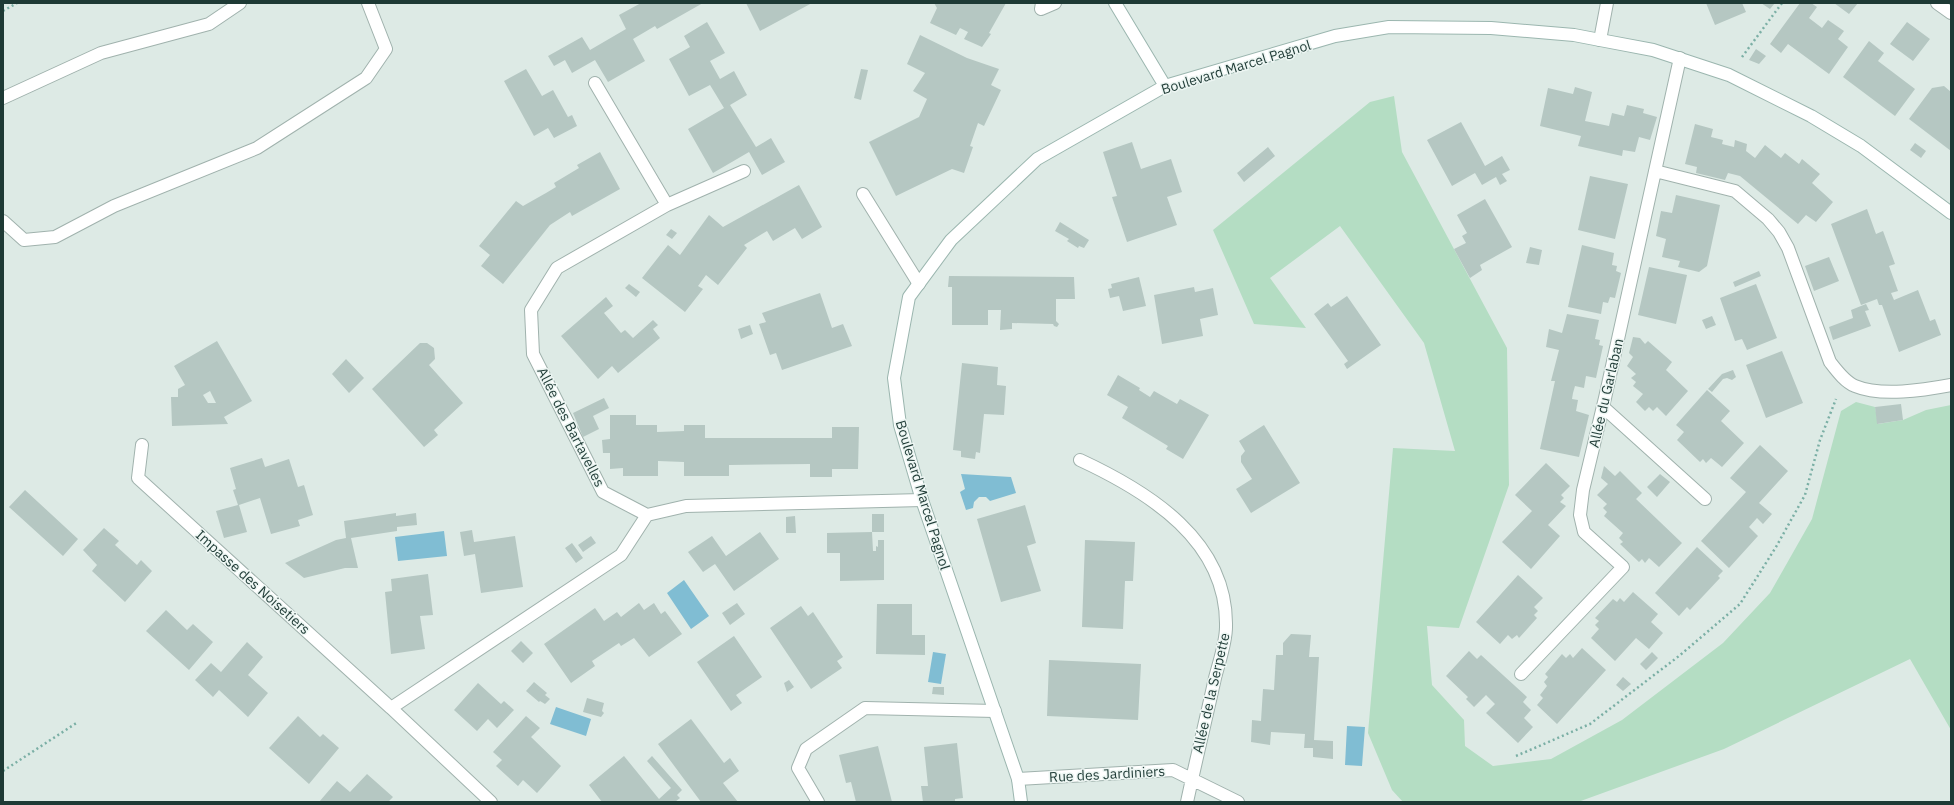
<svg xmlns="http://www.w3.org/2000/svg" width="1954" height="805" font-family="'IBM Plex Sans',sans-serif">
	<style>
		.green { fill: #b4ddc3 }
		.water { fill: #80bdd3 }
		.building { fill: #b5c7c2; fill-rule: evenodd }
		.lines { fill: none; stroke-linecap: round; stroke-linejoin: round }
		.street-casing { stroke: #a0b2ad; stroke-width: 14 }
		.secondary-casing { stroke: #9bb6af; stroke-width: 14 }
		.path { stroke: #7bafa5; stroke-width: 2.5; stroke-dasharray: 2 3; stroke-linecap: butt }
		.street { stroke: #fff; stroke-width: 12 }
		.secondary { stroke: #fff; stroke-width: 12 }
		.labels { text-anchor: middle; stroke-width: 3; stroke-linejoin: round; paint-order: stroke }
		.street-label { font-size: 14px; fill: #1e3a35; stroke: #edf6f3 }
	</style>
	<rect width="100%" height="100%" fill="#ddeae5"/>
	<path class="green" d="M1394,96L1402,152L1507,348L1509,485L1459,628L1427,626L1432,685L1464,720L1465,746L1493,766L1551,759L1622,720L1723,643L1770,593L1812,519L1841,411L1856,402L1875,407L1878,424L1903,420L1926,410L1951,405V730L1910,659L1724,749L1578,802H1403L1392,790L1368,733L1393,448L1455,451L1424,343L1340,226L1270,278L1306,328L1254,324L1213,230L1370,102Z"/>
	<path class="water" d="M961,474L1011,477L1016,493L990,501L986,497H979L974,502L973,508L966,510L960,492L965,489Z
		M444,531L447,556L398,561L395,537Z
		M684,580L709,616L691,629L667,593Z
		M933,652L946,654L941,684L928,682Z
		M556,707L591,719L586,736L550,724Z
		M1347,726L1365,727L1362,766L1345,765Z"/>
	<path class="building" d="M641,3H703L657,29L655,26L633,39L645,61L608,82L595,60L572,73L565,60L554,66L548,56L582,37L590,50L626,29L619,15Z
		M746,3H812L760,31Z
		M934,3H1006L989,33L991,34L982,47L964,39L968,32L960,28L956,35L930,23L937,8Z
		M1706,3H1742L1746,12L1715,25Z
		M1761,3H1775L1770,9Z
		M1800,3H1811L1817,7L1809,18L1822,28L1828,20L1844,31L1838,39L1848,47L1829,74L1788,44L1781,53L1770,44Z
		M1834,3H1858L1849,14Z
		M707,22L725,53L710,61L720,79L734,71L747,95L730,105L756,147L771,138L785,162L762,175L749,152L713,173L688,129L724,108L710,85L689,96L669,59L690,47L684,36Z
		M1907,22L1930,39L1913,61L1890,44Z
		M920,35L967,58L999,69L991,85L1001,90L984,126L978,123L970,146L973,147L964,173L952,169L896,196L869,142L919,117L927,99L913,91L925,73L907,64Z
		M1869,41L1884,53L1878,61L1915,89L1895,116L1843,77Z
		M1756,49L1766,56L1759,64L1749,60Z
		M526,69L542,96L553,90L568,117L572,115L577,126L554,138L548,128L534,136L504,81Z
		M861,69L868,70L861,100L854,98Z
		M1944,86L1951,92V151L1909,119L1932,88Z
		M1575,87L1592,92L1585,121L1609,126L1612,113L1624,116L1627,105L1644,109L1643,113L1657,117L1650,140L1639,137L1635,152L1623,150L1622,156L1578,146L1581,136L1540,126L1548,88L1573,94Z
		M1461,122L1485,166L1502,156L1510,170L1502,174L1507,181L1500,185L1496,177L1482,185L1475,173L1452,186L1427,140Z
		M1695,124L1713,129L1711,137L1723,140L1722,144L1734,147L1735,140L1747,144L1746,151L1755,158L1765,145L1781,158L1785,153L1799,164L1802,159L1820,174L1812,183L1833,202L1816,222L1806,215L1798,224L1740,176L1728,173L1725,180L1696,173L1697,167L1685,164Z
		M1132,142L1141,169L1171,159L1182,192L1167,197L1177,225L1127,242L1112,197L1117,196L1103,152Z
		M1915,143L1926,151L1921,158L1910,150Z
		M1268,147L1275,156L1244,182L1237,173Z
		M600,152L620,189L572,216L570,212L550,225L503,284L481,266L490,255L479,246L516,201L523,206L546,193L556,187L554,183L579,168L577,165Z
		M1590,176L1628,184L1615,239L1578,230Z
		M799,185L822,227L802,239L795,228L773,241L767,231L744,245L747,248L718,285L706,275L698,286L703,289L685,312L642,278L668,245L680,255L709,215L723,227Z
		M1676,195L1720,205L1707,266L1699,272L1678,267L1680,261L1662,257L1666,239L1656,236L1661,211L1672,213Z
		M1485,199L1512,247L1480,265L1482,270L1470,278L1454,249L1466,243L1462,236L1467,233L1457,215Z
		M1867,209L1876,234L1883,231L1895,264L1889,266L1898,291L1891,293L1894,300L1918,290L1930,321L1935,319L1941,335L1899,352L1882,305H1879L1877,299L1861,305L1831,224Z
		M1060,222L1089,240L1084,248L1079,246L1078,248L1067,241L1069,239L1055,231Z
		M671,229L677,233L672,239L666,235Z
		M1582,245L1614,253L1612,265L1617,266L1616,271L1621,273L1615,298L1610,297L1608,303L1603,302L1601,314L1568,307Z
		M1530,247L1542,250L1539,265L1526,263Z
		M1829,257L1839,281L1814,291L1805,266Z
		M1649,267L1687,275L1676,324L1638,315Z
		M1759,271L1761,276L1735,287L1733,282Z
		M949,276L1074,277L1075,299H1056V321L1059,324L1057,327L1054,326L1053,324L1012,323V329L1000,330L1001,310H988V325H952V287H948Z
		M1139,277L1146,306L1123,311L1119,296L1110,298L1108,289L1112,288L1111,284Z
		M629,284L640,292L636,297L625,288Z
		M1756,284L1777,338L1747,350L1742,339L1735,341L1720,298Z
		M1194,287L1195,292L1213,288L1218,315L1200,319L1203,336L1162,344L1154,295Z
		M820,293L832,328L843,324L852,346L782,370L776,353L770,355L759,324L766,322L762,313Z
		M1347,296L1381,345L1347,369L1344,364L1348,361L1314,314L1328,303L1331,307Z
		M606,297L613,306L604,313L621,333L625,330L633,338L653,320L658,325L653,329L660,338L618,373L612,366L598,379L561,336Z
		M1866,304L1869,310L1865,311L1871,326L1833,340L1829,327L1853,318L1851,310Z
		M1567,314L1599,320L1595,339L1600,340L1599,345L1603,346L1596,378L1586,376L1584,388L1575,386L1573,393L1572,399L1578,400L1576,411L1589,415L1579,457L1540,449L1555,381H1551L1559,350L1546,347L1549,329L1562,333Z
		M1712,316L1716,325L1706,329L1702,320Z
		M750,325L753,334L741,339L738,329Z
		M1633,337L1640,338L1645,344L1648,341L1672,362L1666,370L1688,391L1666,416L1657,407L1653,411L1649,407L1645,411L1636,402L1643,394L1633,386L1636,382L1631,378L1636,374L1627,366L1633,357L1629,353Z
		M217,341L252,401L224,417L228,424L172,426L171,397H178V389L185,385L174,366ZM210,391L216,403H208L203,395Z
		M420,343H427L434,348L435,359L429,365L463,403L434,430L438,435L424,447L372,389Z
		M1782,351L1803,403L1766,418L1746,365Z
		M346,359L364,378L349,393L332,374Z
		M962,363L998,367L997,385L1006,386L1004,415L984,414L980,453L976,452L975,459L961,457V451L953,450Z
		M1733,370L1736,377L1732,380L1727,378L1723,379L1712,392L1708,389L1722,374Z
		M1118,375L1140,388L1139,390L1150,397L1154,391L1177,404L1180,399L1209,415L1183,459L1166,449L1168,446L1122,418L1128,407L1107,395Z
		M1707,390L1730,411L1721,421L1744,443L1722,467L1711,458L1706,463L1703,459L1700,462L1677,440L1684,432L1676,425Z
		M604,398L609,408L593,416L599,429L583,437L573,413Z
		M1901,404L1903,420L1877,424L1875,407Z
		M610,415H636V425H657V432L684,431V425H705V438H832V427H859L858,469H832V477H810V464L729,465V476H684V462L658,461V476H623V468L610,469V453H603L602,440L610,439Z
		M1264,425L1300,483L1251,513L1236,489L1252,479L1241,462V456L1245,451L1239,441Z
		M1760,445L1788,471L1759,503L1772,514L1763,524L1757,518L1749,527L1758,536L1729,568L1701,541L1746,492L1730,478Z
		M262,458L265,467L289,459L298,487L304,485L313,515L298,520L300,526L271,534L260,498L239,505L247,532L224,538L216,511L238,505L233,490L236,489L230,468Z
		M1546,463L1570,486L1561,495L1564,498L1560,502L1566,506L1548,525L1560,536L1531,569L1502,542L1532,511L1515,495Z
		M1604,466L1615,476L1620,471L1642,493L1636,499L1682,543L1659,567L1649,558L1645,563L1642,559L1639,562L1620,544L1623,542L1619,538L1623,533L1604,516L1607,512L1603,508L1607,504L1597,495L1608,484L1601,478Z
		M1660,474L1670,482L1657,497L1647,487Z
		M25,490L78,539L63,556L9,507Z
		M1025,505L1036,543L1027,546L1041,591L1001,602L977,519Z
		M396,513V516L416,513L417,525L397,527V531L351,538L358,568H345L304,578L285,563L336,540L346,538L344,521Z
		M872,514H884V532H872Z
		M795,516L796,533H786V517Z
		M104,528L119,541L115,545L137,565L141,560L152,571L125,602L92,571L97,565L83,550Z
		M472,530L474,542L515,536L523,587L481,593L475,554L464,556L460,532Z
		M760,532L779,559L734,591L715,564L703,572L688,552L712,536L726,556Z
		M872,532L873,551H876V546L878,547V540H884V580L840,581V553H827V533Z
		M591,536L596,543L583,552L578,545Z
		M1085,540L1135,542L1133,581H1125L1123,629L1082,627Z
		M572,543L583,558L576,563L565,548Z
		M1697,547L1723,571L1718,576L1720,578L1690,610L1687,607L1679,616L1655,593Z
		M428,574L433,615L420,616L425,649L391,654L385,592L392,591L391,579Z
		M1518,575L1543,598L1534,607L1538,611L1534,615L1537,618L1519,638L1517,635L1512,639L1508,635L1500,644L1476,622Z
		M1633,592L1658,614L1651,622L1663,633L1649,649L1636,638L1615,661L1591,638L1599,629L1595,625L1599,621L1595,618L1613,599L1617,602L1620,598L1624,602Z
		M639,603L644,610L654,603L661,614L665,611L682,634L649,657L634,638L621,646L619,643L592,661L595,666L571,683L544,644L595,608L604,621L617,612L621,617Z
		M737,603L745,614L730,625L722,613Z
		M877,604H912V635H925V655L876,654Z
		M801,606L808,616L813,612L843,657L837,661L842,668L811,689L770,628Z
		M166,610L187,630L193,624L213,642L189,670L146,631Z
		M1291,634L1311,635L1309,657H1319L1314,740L1333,741V759L1313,757V748H1304L1305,734L1271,732L1270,745L1251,742L1252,720L1261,721L1263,689L1274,690L1276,655H1283V643Z
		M734,636L762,677L736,695L742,703L731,711L697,662Z
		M521,641L533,653L523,663L511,651Z
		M247,642L263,657L248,675L268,693L248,717L219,690L213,697L195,680L211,663L221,672Z
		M1582,648L1606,670L1557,724L1537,705L1543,698L1540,695L1547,686L1544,682L1548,677L1545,674L1562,654L1566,658L1570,654L1573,658Z
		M1469,651L1477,659L1481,655L1527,697L1523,702L1531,710L1524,718L1533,727L1518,743L1486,713L1495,704L1486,695L1474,707L1466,699L1468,697L1446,676Z
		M1652,652L1658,658L1646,670L1640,664Z
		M1049,660L1141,664L1138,720L1047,716Z
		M1623,677L1631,684L1623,691L1616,685Z
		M789,680L794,687L787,692L784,683Z
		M534,682L547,693L545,695L550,699L545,704L540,701L539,702L526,691Z
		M478,683L501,704L504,701L514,710L497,728L488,719L477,731L454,710Z
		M933,687H944V695L932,694Z
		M587,698L604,703L602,711L604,713L601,717L583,712Z
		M298,716L320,737L323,734L339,748L309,784L269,748Z
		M526,716L540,728L531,737L561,766L537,793L523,780L518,786L496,766L502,760L493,752Z
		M691,719L724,763L730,758L739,771L723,783L738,802H701L658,744Z
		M957,743L963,798L955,799V802H923L921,786H928L924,747Z
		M878,746L892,802H856L851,782L846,783L839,755Z
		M624,756L659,799L671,788L647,761L652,756L682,790L677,795L680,798L675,802H602L589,785Z
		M367,774L393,797L388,802H319L337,781L350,792Z"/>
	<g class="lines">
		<g class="street-casing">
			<path id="street" d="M1042,3L1041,9L1055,3
				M1937,3L1951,13
				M1600,40L1607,3
				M595,83L667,205
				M3,98L101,53L209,24L240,3
				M744,171L667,205L557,268L531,310L533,354L603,492L647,515L686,506L922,500
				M1655,171L1735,191L1768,219L1779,232L1788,248L1830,362C1837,371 1845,382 1855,386C1881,397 1924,390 1951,385
				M863,194L919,284
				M3,221L24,240L55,237L114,206L257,148L366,78L386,49L368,3
				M1603,407L1705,499
				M142,445L138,478L391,708L621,555L647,515
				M1080,460C1149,492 1228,541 1226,627C1226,643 1219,662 1215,678C1206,719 1196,760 1187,802
				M1521,674L1623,567L1584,532L1580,515L1583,490L1605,398L1680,58
				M391,708L491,802
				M1018,779L1173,770L1238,802
				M818,802L798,768L806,749L865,708L995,711"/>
		</g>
		<g class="secondary-casing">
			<path id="secondary" d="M1115,3L1165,86
				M1021,802L1018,779L922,500L900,425L894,378L909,297L951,240L1037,159L1165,86L1335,36L1389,27L1491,28L1574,35L1600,40L1653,50L1729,75L1811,116L1861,146L1951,213"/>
		</g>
		<path class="path" d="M3,11L17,3
			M1742,57L1782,3
			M1516,756L1590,724L1679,656L1740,604L1776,547L1805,495L1820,440L1836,399
			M3,771L78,722"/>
		<use href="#street" class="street"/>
		<use href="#secondary" class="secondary"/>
	</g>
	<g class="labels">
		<g class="street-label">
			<text transform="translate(1236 67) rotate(-17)" y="5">Boulevard Marcel Pagnol</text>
			<text transform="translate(1606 393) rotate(-77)" y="5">Allée du Garlaban</text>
			<text transform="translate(571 427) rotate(63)" y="5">Allée des Bartavelles</text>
			<text transform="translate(923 495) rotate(73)" y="5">Boulevard Marcel Pagnol</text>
			<text transform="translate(253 582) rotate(42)" y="5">Impasse des Noisetiers</text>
			<text transform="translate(1211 693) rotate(-77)" y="5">Allée de la Serpette</text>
			<text transform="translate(1107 774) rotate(-3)" y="5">Rue des Jardiniers</text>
		</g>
	</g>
	<rect width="1954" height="805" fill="none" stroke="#1e3a35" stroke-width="8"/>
</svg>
